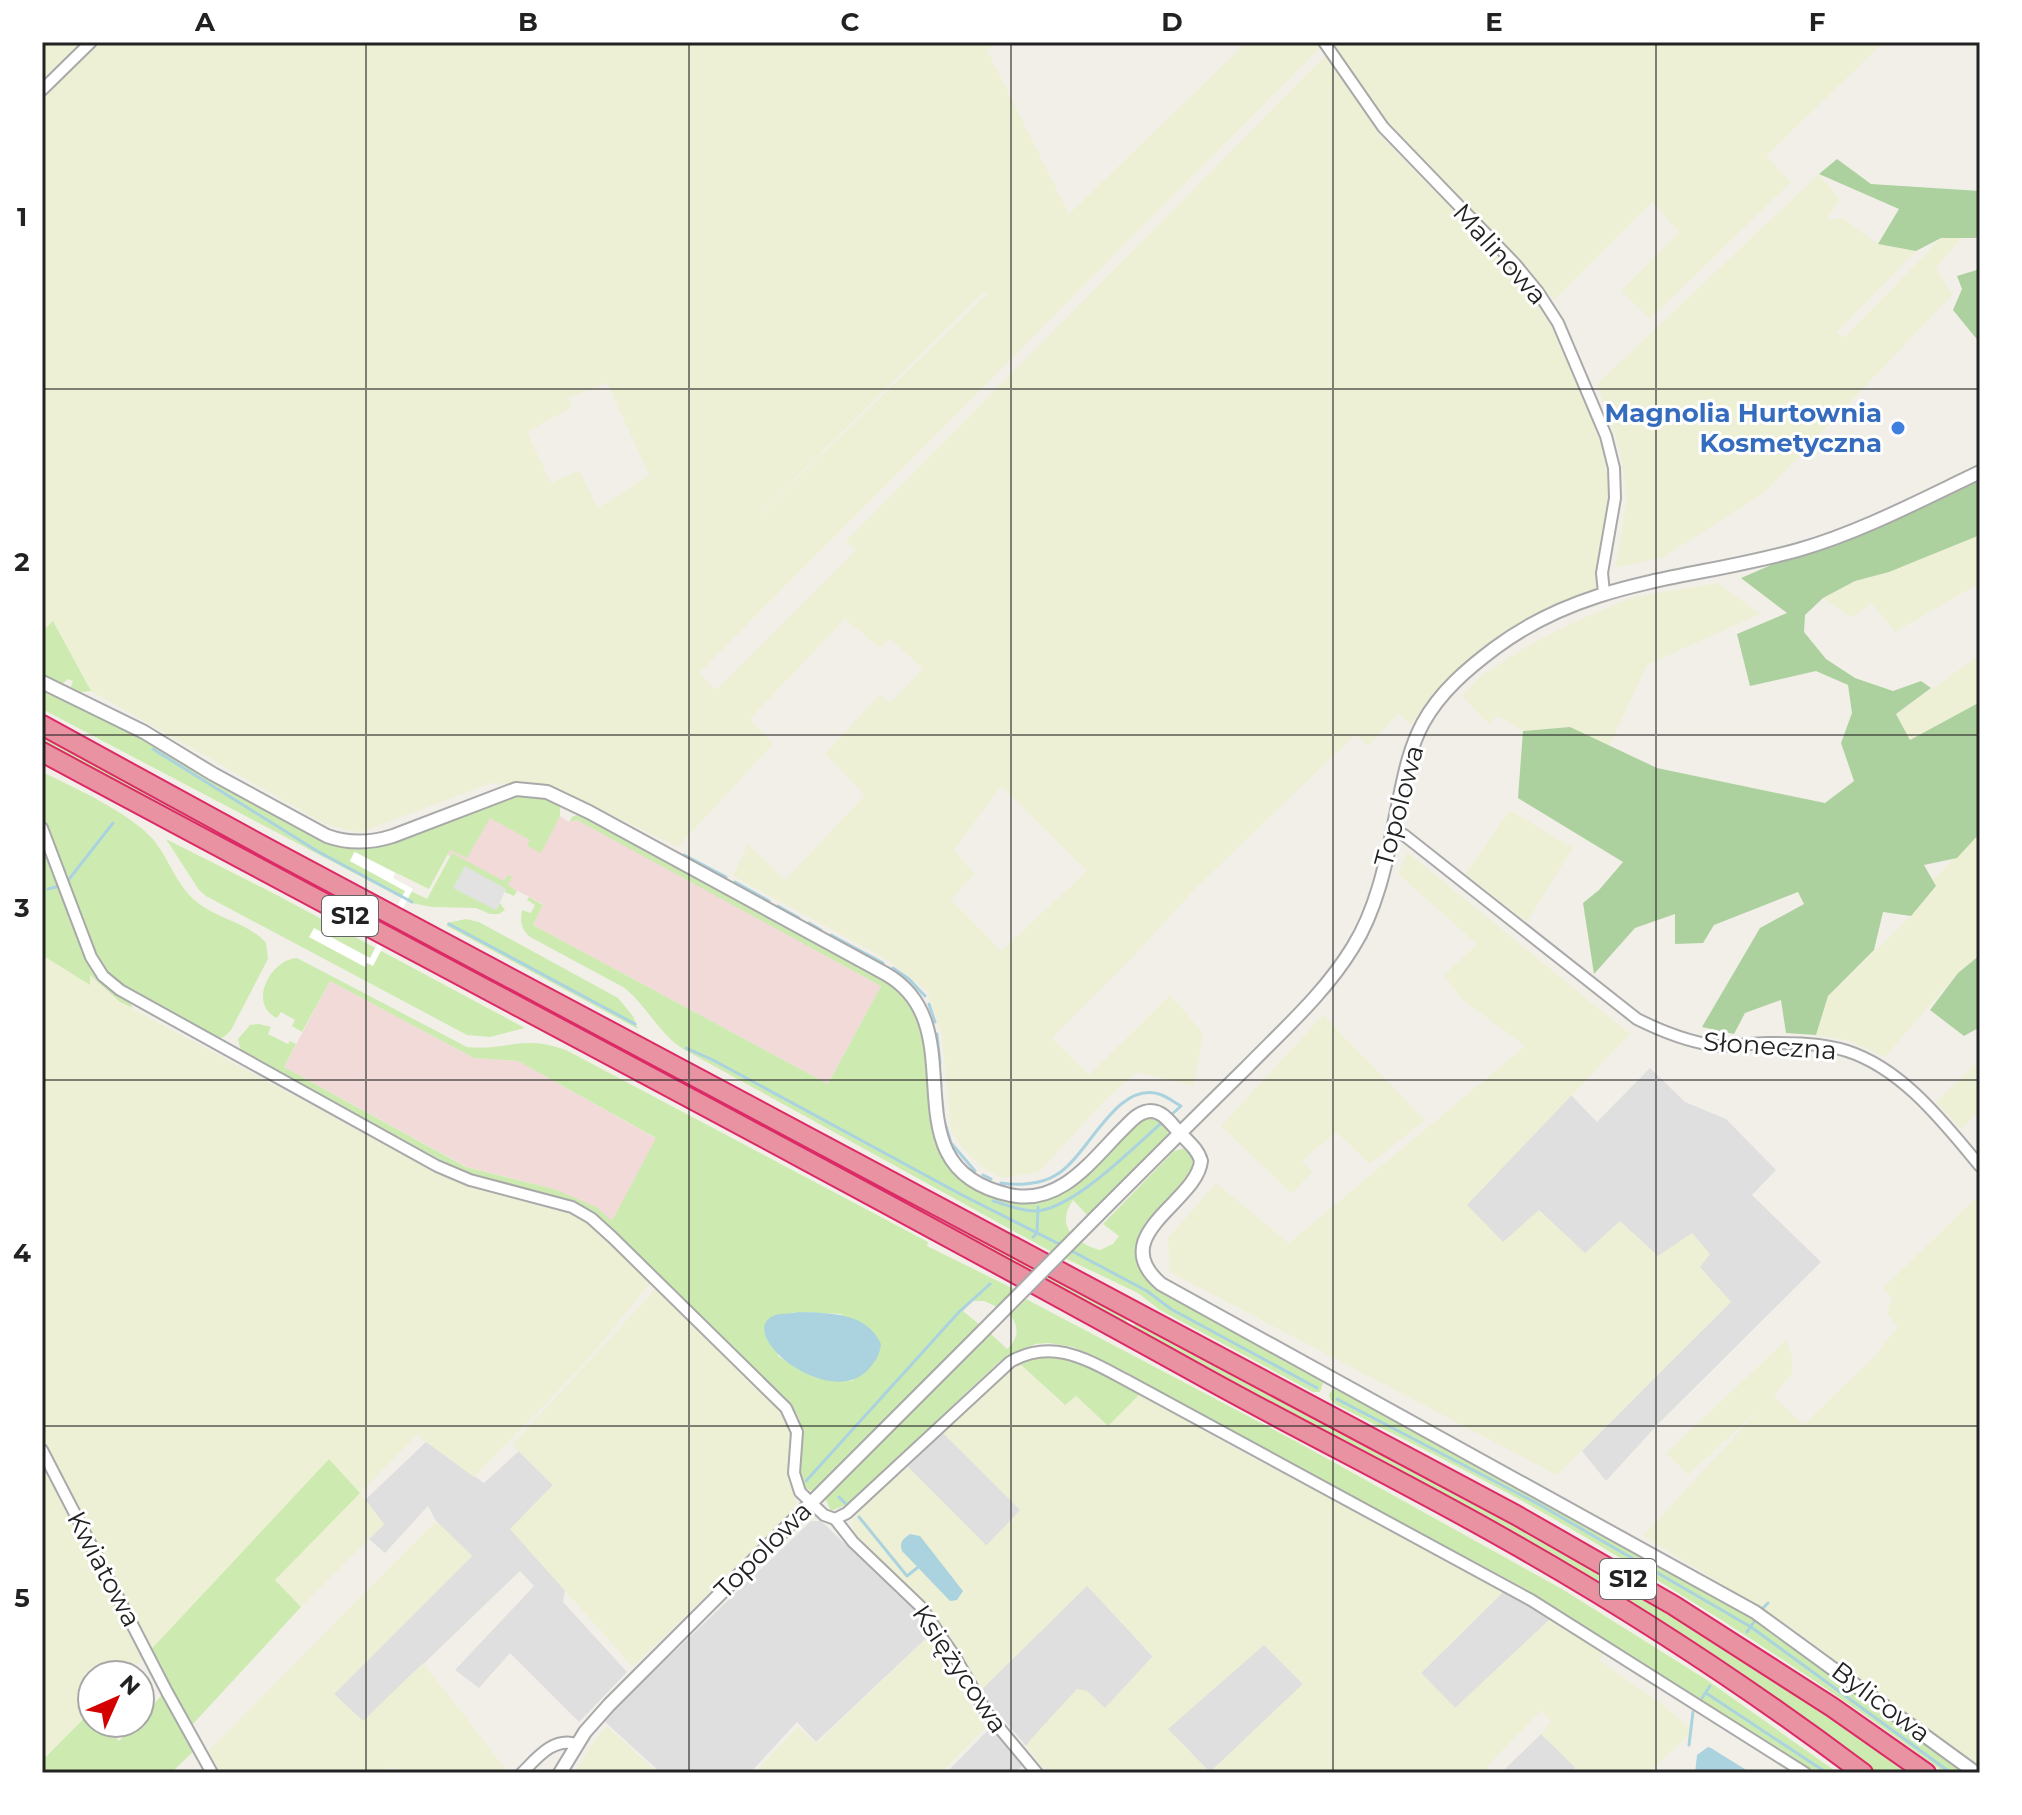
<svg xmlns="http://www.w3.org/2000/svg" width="2022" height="1815" font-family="Montserrat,sans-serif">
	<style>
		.residential { fill: #e0dfdf }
		.commercial { fill: #f2dad9 }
		.farmland { fill: #eef0d5; fill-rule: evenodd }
		.grass { fill: #cdebb0; fill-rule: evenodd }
		.forest { fill: #add19e }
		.parking { fill: #e2e2e2 }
		.water { fill: #aad3df }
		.pier { fill: #fff }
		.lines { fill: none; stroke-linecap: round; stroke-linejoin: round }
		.stream { stroke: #aad3df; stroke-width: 3 }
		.minor-casing { stroke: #a9a9a9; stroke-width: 14 }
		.tertiary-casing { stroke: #a9a9a9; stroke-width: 16 }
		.motorway-casing { stroke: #dc2a67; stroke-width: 22 }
		.minor { stroke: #fff; stroke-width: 10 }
		.tertiary { stroke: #fff; stroke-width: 12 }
		.motorway { stroke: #e892a2; stroke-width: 18 }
		.tertiary-bridge-casing { stroke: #a9a9a9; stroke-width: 16; stroke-linecap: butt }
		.tertiary-bridge { stroke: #fff; stroke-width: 12 }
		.grid { fill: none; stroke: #222; stroke-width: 2; stroke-opacity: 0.55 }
		.shop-dot { fill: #3f7fe0; stroke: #fff; stroke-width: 3 }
		.labels { text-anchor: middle; stroke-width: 6; stroke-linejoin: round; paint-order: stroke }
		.shield { fill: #fff; stroke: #646464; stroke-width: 2 }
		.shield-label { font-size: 24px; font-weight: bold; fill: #222 }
		.street-label { font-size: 26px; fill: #222; stroke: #fff }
		.shop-label { font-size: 26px; font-weight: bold; fill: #366cbe; stroke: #fff; text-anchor: end }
		.neatline { fill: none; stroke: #222; stroke-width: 3 }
		.grid-label { font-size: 26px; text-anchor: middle; font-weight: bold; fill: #222 }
	</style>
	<rect width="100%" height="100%" fill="#f2efe9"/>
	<path class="residential" d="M1650,1068L1685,1102L1726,1119L1776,1170L1752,1195L1821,1262L1659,1423L1606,1481L1582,1451L1730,1302L1658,1257L1585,1254L1503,1243L1466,1205L1571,1095L1597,1122Z
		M942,1432L1021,1510L986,1546L908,1467Z
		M426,1442L484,1483L519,1451L553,1485L511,1529L565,1590L563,1602L627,1672L579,1722L510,1653L479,1688L455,1670L534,1586L520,1571L363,1722L334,1694L472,1556L436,1521L428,1506L385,1553L369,1539L384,1524L365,1500Z
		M811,1521H821L935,1630L816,1742L797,1722L750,1773H661L603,1720Z
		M1087,1585L1153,1657L1105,1709L1032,1738L1026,1746L980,1691Z
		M1504,1591L1550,1619L1458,1711L1421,1673Z
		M1264,1644L1303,1684L1210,1773L1167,1729Z
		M990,1728L1023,1765L1015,1773H946Z
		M1541,1734L1576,1767L1570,1773H1508L1504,1770Z"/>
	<path class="commercial" d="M560,808V816L569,822L577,820L610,837L881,986L828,1084L533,925L543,904L442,852L459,821Z
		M330,981L474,1058L518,1061L657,1139L612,1222L554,1189L467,1167L284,1067Z"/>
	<path class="farmland" d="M42,42H86L42,84Z
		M100,42H996L987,50L1069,214L1247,42H1317L1320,48L699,673L716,690L856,550L846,541L1325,56L1382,137L1515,274L1546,315L1577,381L1602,447L1609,486L1596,590L1517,626L1439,689L1411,725L1399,713L1368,746L1356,734L1195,889L1131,959L1052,1038L1089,1075L1170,995L1203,1033L1194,1086L1137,1072L1108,1097L1039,1172L1001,1178L983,1168L964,1150L951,1131L942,1036L927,991L886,959L733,876L748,844L785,880L865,795L825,754L880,694L890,703L923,669L890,639L880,648L845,619L750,719L773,744L678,847L575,797L542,785L492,783L359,833L325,824L91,691L54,622L42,632V98ZM985,291L988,293L759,515V514ZM607,383L649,475L598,508L579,470L551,483L527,432L572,407L568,398ZM1001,786L1087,871L1001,951L951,899L975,874L954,850Z
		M1330,42H1884L1766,156L1791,182L1650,319L1621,291L1679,232L1652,202L1554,300L1381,114Z
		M1819,174L1840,200L1826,220L1842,218L1878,244L1916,251L1836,333L1844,338L1941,238H1962L1936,267L1952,295L1766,491L1664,557L1615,568L1627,500L1620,450L1597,384Z
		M1980,535V583L1895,632L1871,603L1852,618L1823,598L1855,581L1889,572Z
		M1718,583L1760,614L1647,665L1609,746L1570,727L1523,731L1498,716L1489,724L1462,696L1481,676L1527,646L1570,624L1633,597Z
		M1980,655V702L1910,740L1896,714Z
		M1510,810L1573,848L1527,922L1465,874Z
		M1980,833V955L1958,973L1885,1057L1847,1040L1816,1035L1828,996L1911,916L1936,887L1933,880Z
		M1407,852L1630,1034L1467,1205L1503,1242L1539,1210L1585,1253L1620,1221L1658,1256L1692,1233L1710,1254L1700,1267L1731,1302L1557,1475L1170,1272L1168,1238L1216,1183L1289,1243L1525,1046L1461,999L1444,975L1477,944L1398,874Z
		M42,955L90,984L88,974L120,1002L432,1170L474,1187L544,1203L575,1214L600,1231L652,1281L584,1364L474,1477L417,1435L360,1493L384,1524L301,1607L275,1580L309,1544L329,1459L151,1650L42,1441Z
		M1323,1015L1425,1120L1370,1164L1336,1132L1302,1161L1312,1172L1292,1194L1221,1126Z
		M1980,1059V1110L1961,1129L1936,1102Z
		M1980,1194V1768L1788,1625L1643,1536L1762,1407L1688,1475L1666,1453L1786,1340L1792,1357L1793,1372L1774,1396L1803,1425L1874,1357L1898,1327L1887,1314L1892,1298L1883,1288Z
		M657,1287L781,1408L792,1428L789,1481L798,1506L633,1667L510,1529L553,1485L512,1445Z
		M1019,1363L1064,1405L1076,1396L1107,1426L1140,1394L1229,1445L1504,1591L1421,1673L1455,1708L1550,1619L1606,1652L1599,1660L1667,1708L1693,1731L1648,1773H1581L1541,1734L1551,1722L1542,1710L1486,1767L1492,1773H1047L1026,1746L1032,1738L1077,1689L1087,1691L1105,1708L1153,1656L1087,1586L980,1691L950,1641L952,1638L929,1607L855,1534L852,1523L857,1512L908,1467L987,1546L1020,1510L942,1432ZM1264,1645L1303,1684L1210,1772L1168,1729Z
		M42,1458L144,1657L126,1675H92V1710L42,1761Z
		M436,1521L472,1556L334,1694L363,1721L423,1663L509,1773H399L392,1766L385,1773H221L208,1751Z
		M928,1637L985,1728L941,1773H754L798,1727L816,1744Z
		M607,1726L658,1773H575L590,1746Z"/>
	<path class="grass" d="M53,621L91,691L81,692L71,687L73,681L68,679L60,686L42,674V632Z
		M42,688L355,847L511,796L538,794L560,803V816L541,853L527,846L530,840L490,818L467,858L450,850L429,889L354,852L350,861L427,899L452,853L504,881L508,875L512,877L508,885L517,891L514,896L505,892L506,888L496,910L500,903L505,910L499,914H490L476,908L432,907L411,903L42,709Z
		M42,736L1128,1317L1126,1322L1134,1326L1136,1321C1398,1461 1669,1593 1906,1773H1878L1764,1689L1649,1614L1507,1529L42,745Z
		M42,772C75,788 128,812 152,838C169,858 177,887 198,903C218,919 249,923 266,943L268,959L231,1030L224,1037L215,1039L132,992L107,975L92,951L42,818Z
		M581,813L889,980C965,1044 887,1146 983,1191C1058,1226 1092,1162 1141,1119L1154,1117L1166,1125L1168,1134L1163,1144L1088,1216L1073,1200C1055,1226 1074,1242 1100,1250L1113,1244L1119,1236L1103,1224L1174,1151L1185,1148C1225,1190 1087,1220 1158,1291L1321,1379L1323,1383L1320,1392H1313L1160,1310L1138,1293L1050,1251L683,1049C658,1033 646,1004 623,987L530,937C521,930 520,920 522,910L531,913L535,905L527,900L529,897L543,905L533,925L828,1084L881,986L577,820L569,822L572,817Z
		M166,839L271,892L525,1028L490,1037L467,1035L206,896L199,890Z
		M42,840L86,956L95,973L128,1000L133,1008L120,1002L90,975V985L42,955Z
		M466,919L479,922L618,998L633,1016L638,1029L447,926V923Z
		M297,958L467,1047C507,1051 522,1034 566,1050L928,1242L927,1246L1014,1289L997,1307L984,1301H973L963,1311L980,1325L819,1488L814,1491C786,1487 806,1446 802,1428C800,1419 796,1412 791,1405L658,1275L571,1203L463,1172L241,1052L238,1039L250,1025L259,1024L271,1027L268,1034L288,1044L290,1041L296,1044L284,1067L466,1167L554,1189L596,1207L612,1221L656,1138L518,1061L474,1058L330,981L302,1032L292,1026L295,1020L281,1012L277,1018C247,1004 271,959 297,958ZM799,1312L842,1314L853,1381L816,1378L778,1356L774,1316Z
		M1026,1299L1299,1443L1562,1589L1707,1680L1838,1773H1815L1524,1588L1073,1347L1048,1343L1035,1344L999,1362L848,1504L831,1511L825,1498L991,1334L1007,1349C1018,1339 1020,1327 1010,1315Z
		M1064,1356L1088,1366L1140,1394L1108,1426L1076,1396L1065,1405L1019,1363L1043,1357Z
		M1335,1387L1765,1623L1968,1773H1945C1817,1678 1681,1592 1542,1512C1475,1474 1406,1441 1337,1405L1330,1399L1329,1394Z
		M329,1459L360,1493L275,1580L301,1607L192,1725L201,1744L171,1773H42V1761L92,1710V1723H103L119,1741L137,1723H140V1719L162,1695L144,1657Z"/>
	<path class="forest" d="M1837,159L1871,184L1980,191V244L1977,238H1941L1916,251L1878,244L1899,209L1819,174Z
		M1980,269V343L1953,310L1962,289L1957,276Z
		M1980,476V535L1889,572L1855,581L1823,598L1805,615L1804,632L1826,659L1855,678L1893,691L1921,681L1931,688L1896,714L1910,740L1980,702V833L1957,858L1924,865L1936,886L1911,916L1883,912L1874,950L1828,996L1816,1035L1786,1033L1781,1000L1745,1013L1734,1034L1702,1027L1760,928L1804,904L1798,892L1714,925L1703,943L1675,944V914L1635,928L1594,974L1583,903L1599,890L1623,862L1518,798L1523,731L1570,727L1657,768L1825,803L1854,781L1841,743L1852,713L1848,685L1816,671L1750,686L1737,634L1787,613L1741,578Z
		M1980,955V1027L1964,1036L1930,1010L1958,973Z"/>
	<path class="parking" d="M465,866L506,889L496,910L453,888Z"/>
	<path class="water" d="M799,1312C829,1313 867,1312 881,1344C880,1355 875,1362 868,1370C828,1411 732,1332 775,1315C781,1313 792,1314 799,1312Z
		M910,1534L920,1536L963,1591L957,1600L950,1601L902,1551C899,1542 903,1539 910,1534Z
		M1708,1747L1711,1748L1751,1773H1695L1697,1755Z"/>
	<path class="pier" d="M355,852L395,873L393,878L413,889L373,966L367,963L365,967L309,937L314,928L370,958L405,891L350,861Z"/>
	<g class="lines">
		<path class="stream" d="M153,749L317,851L412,902
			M684,855L726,877
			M735,882L769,901
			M66,883L113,823
			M48,889L59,886
			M778,906L799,918
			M809,923L821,930
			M449,924L635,1024
			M831,935L883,963
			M893,968L909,979L925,996
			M929,1004L935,1022
			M937,1034L940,1064
			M686,1048L713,1060L962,1195L1061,1245
			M940,1074L941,1086
			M941,1096L943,1109
			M944,1120L951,1143L975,1171
			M983,1175L991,1179
			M1001,1183C1017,1186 1042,1184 1056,1175C1088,1157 1115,1081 1159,1094C1166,1096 1174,1102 1181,1106L1171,1115
			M993,1201C1007,1205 1020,1211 1035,1211C1075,1209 1134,1146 1165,1120
			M1033,1237L1037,1233L1038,1207
			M1068,1249L1147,1291L1171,1309L1317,1388
			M1337,1399L1542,1506L1751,1627L1951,1773
			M806,1481L959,1312L990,1284
			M839,1497L845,1503
			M859,1517L907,1576L917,1568
			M1763,1608L1768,1603
			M1747,1632L1754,1622
			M1706,1693L1827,1773
			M1702,1698L1710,1686
			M1689,1745L1693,1712"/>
		<g class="minor-casing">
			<path id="minor" d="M1324,42L1383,127L1515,264L1538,292L1558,323L1606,436L1614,468L1615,498L1602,573L1604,593
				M42,90L91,42
				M42,828L91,957L103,976L120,990L437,1166L470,1180L572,1207L591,1218L612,1237L786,1408L797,1432L794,1473L800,1492L824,1515L835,1519L853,1542L921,1607L955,1657L987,1713L1037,1773
				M1392,830L1404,835L1637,1019C1661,1031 1686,1041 1712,1045C1731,1048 1749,1043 1767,1043C1793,1043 1822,1043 1847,1051C1903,1069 1944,1123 1980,1166
				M42,1450L167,1692L212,1773
				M835,1519L847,1513L1010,1362C1052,1337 1088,1360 1126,1380L1531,1600L1805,1773
				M522,1773C537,1758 553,1737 576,1744"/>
		</g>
		<g class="tertiary-casing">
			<path id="tertiary" d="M42,682L144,732L213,774L327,836C349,844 371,843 393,836L516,789L547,792L589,812L886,974C980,1028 881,1167 1010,1195C1062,1206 1093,1158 1125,1127C1132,1120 1140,1111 1151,1111C1163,1111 1171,1124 1179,1132C1187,1141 1198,1149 1201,1161C1197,1202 1104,1235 1161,1284L1755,1612L1976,1773
				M1098,1215C1147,1166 1197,1116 1247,1067C1284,1029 1325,993 1353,947C1379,906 1388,852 1398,806C1404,777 1409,749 1423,723C1440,692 1467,669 1495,648C1589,578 1691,580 1798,550C1861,532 1921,500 1980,472
				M560,1773L585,1732L609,1705L978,1336"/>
		</g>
		<g class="motorway-casing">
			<path id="motorway" d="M42,725L276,853L1516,1515L1673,1605L1832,1707L1926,1773
				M42,752C427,959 815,1162 1198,1374C1302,1432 1409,1484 1512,1543C1634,1612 1751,1689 1863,1773"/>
		</g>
		<use href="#minor" class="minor"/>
		<use href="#tertiary" class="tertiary"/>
		<use href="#motorway" class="motorway"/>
		<g class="tertiary-bridge-casing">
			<path id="tertiary-bridge" d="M978,1336L1098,1215"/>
		</g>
		<use href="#tertiary-bridge" class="tertiary-bridge"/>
	</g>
	<path class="grid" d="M366,42V1773M689,42V1773M1011,42V1773M1333,42V1773M1656,42V1773M42,389H1980M42,735H1980M42,1080H1980M42,1426H1980"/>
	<circle class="shop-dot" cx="1898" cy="428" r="8"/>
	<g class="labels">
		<g class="shield">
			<rect x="322" y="896" width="56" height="40" rx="6"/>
			<rect x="1600" y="1559" width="56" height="40" rx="6"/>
		</g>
		<g class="shield-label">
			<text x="350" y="924">S12</text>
			<text x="1628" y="1587">S12</text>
		</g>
		<g class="street-label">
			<text transform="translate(1500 254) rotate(48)" y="9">Malinowa</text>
			<text transform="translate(1399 806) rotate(-75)" y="9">Topolowa</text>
			<text transform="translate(1770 1046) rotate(4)" y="9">Słoneczna</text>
			<text transform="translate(763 1550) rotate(-45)" y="9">Topolowa</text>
			<text transform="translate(104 1569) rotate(62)" y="9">Kwiatowa</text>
			<text transform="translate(960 1669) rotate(56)" y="9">Księżycowa</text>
			<text transform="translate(1881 1702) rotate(37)" y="9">Bylicowa</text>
		</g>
		<g class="shop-label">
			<text x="1882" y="422">Magnolia Hurtownia<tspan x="1882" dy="30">Kosmetyczna</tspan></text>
		</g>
	</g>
	<rect width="2022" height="1815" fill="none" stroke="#ffffff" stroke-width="88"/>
	<g transform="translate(116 1699) rotate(45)"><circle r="38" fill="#ffffff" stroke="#a7a7a7" stroke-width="2"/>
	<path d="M0-6L14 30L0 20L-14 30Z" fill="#d40000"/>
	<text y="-12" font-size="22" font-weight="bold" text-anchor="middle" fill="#222222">N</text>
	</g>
	<rect x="44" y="44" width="1934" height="1727" class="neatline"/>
	<g class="grid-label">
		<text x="205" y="31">A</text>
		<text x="528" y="31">B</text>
		<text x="850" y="31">C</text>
		<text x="1172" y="31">D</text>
		<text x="1494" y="31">E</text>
		<text x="1817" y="31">F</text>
		<text x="22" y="226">1</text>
		<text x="22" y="571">2</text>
		<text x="22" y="917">3</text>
		<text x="22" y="1262">4</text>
		<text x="22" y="1607">5</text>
	</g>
</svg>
